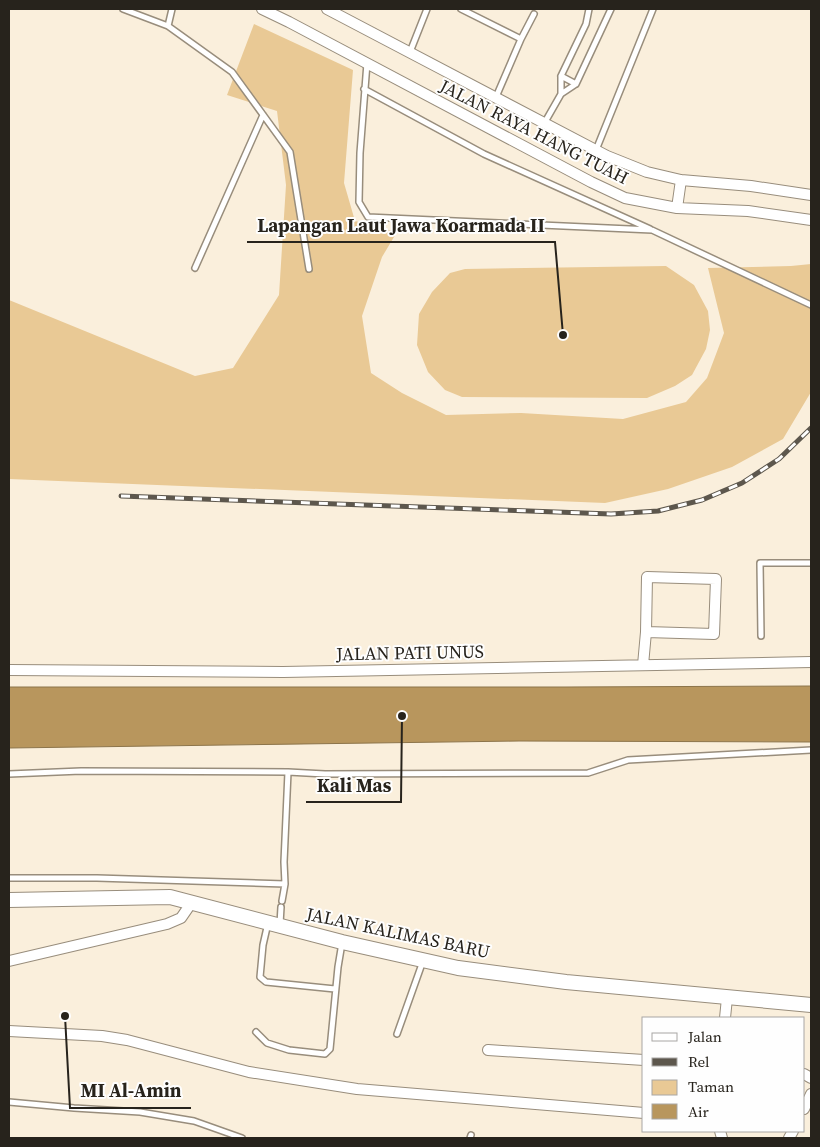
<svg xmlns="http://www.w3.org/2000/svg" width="820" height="1147" font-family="'Source Serif 4',serif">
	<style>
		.green { fill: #e9c995 }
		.water { fill: #b8965d; stroke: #8c744a }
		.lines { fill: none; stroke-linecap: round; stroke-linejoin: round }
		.service-casing { stroke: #988d7c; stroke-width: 8 }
		.minor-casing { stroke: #988d7c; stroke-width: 12 }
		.tertiary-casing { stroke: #988d7c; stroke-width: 16 }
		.service { stroke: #fff; stroke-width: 5 }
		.minor { stroke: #fff; stroke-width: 10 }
		.tertiary { stroke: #fff; stroke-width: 14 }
		.rail-casing { stroke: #5d574d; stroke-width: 5 }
		.rail { stroke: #fefefe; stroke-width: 3; stroke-dasharray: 9; stroke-linecap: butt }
		.labels { text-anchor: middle; stroke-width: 4; stroke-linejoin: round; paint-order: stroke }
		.street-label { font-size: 18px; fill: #27231c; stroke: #fefefe }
		.leader { fill: none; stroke: #27231c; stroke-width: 2 }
		.callout-dot { fill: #27231c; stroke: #fefefe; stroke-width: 2 }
		.callout-label { font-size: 19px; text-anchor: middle; font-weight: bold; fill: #27231c; stroke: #fefefe; stroke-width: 4; stroke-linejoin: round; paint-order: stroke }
	</style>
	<rect width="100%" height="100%" fill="#faefdc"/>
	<path class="green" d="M254,24L353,70L344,183L355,221L397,232L382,257L362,316L371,373L402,393L446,415L521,413L623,419L686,402L707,378L724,333L708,268L791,266L811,264V392L783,439L732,467L668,489L605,503L9,479V300L195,376L233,368L279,295L286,185L277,111L227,95Z
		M666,266L694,285L708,311L710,330L706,349L692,375L675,386L647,398L462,397L445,390L428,372L417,345L419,314L432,292L450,273L465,269Z"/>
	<path class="water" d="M811,686V742L519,741L9,748V687H565Z"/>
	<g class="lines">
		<g class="service-casing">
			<path id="service" d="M123,9L168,26L232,72L290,152L309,269
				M461,9L521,39
				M168,26L172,9
				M410,52L427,9
				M367,63L360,153L359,202L368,217L652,230L811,305
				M561,76L576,84
				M364,89L484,154L650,229
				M561,94V76L586,24L589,9
				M496,97L521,39L534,14
				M545,122L561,94L576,84L611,9
				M596,150L653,9
				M195,268L263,115
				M761,636L760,563H811
				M9,774L81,771L288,772L325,774L588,773L628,760L811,750
				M9,878H97L285,884
				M282,901L285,884L284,862L288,772
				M268,923L263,945L260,977L266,982L335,989
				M280,924L281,907
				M256,1032L267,1043L289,1050L325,1054L330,1049L338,967L342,943
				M397,1034L423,961
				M9,1102L74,1108L140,1112L194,1121L242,1138
				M470,1138L471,1135"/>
		</g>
		<g class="minor-casing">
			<path id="minor" d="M262,9L289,22L591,182L625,198L677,208L748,211L811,220
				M327,9L607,156L647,172L681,180L751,186L811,195
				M677,208L681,180
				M643,665L646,632L647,577L716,579L714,634L646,632
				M9,670L283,672L811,662
				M9,961L167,924L181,918L192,902
				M725,1018L727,998
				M9,1031L102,1036L127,1040L249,1072L357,1089L644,1113
				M488,1050L644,1060
				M804,1074L811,1078
				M804,1109L811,1094
				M720,1131L722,1138
				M789,1138L793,1131"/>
		</g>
		<g class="tertiary-casing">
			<path id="tertiary" d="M9,900L170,897L342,942L458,968L566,982L811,1005"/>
		</g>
		<use href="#service" class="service"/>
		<use href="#minor" class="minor"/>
		<use href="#tertiary" class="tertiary"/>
		<g class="rail-casing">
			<path id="rail" d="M121,496L611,514L658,511L702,500L742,483L779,459L811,428"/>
		</g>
		<use href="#rail" class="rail"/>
	</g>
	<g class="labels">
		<g class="street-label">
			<text transform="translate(534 132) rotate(27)" y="6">JALAN RAYA HANG TUAH</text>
			<text transform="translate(410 653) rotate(-1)" y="6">JALAN PATI UNUS</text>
			<text transform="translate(398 933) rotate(12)" y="6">JALAN KALIMAS BARU</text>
		</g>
	</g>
	<path class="leader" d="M563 335L555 242H247M402 716L401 802H306M65 1016L70 1108H191"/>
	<g class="callout-dot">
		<circle cx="563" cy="335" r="5"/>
		<circle cx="402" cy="716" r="5"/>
		<circle cx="65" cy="1016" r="5"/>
	</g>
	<g class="callout-label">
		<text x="401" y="232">Lapangan Laut Jawa Koarmada II</text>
		<text x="354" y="792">Kali Mas</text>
		<text x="131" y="1097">MI Al-Amin</text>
	</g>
	<rect width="820" height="1147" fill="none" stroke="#27231c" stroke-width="20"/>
	<rect x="642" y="1017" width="162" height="115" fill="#fefefe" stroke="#a8a6a4"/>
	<rect x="652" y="1033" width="25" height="8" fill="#ffffff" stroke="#a8a6a4"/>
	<text x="688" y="1042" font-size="15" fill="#27231c">Jalan</text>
	<rect x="652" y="1058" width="25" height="8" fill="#5d574d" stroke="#a8a6a4"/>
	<text x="688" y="1067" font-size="15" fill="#27231c">Rel</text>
	<rect x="652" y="1080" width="25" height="15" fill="#e9c995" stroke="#a8a6a4"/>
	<text x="688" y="1092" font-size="15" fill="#27231c">Taman</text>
	<rect x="652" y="1104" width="25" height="15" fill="#b8965d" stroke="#a8a6a4"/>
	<text x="688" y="1117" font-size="15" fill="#27231c">Air</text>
</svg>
